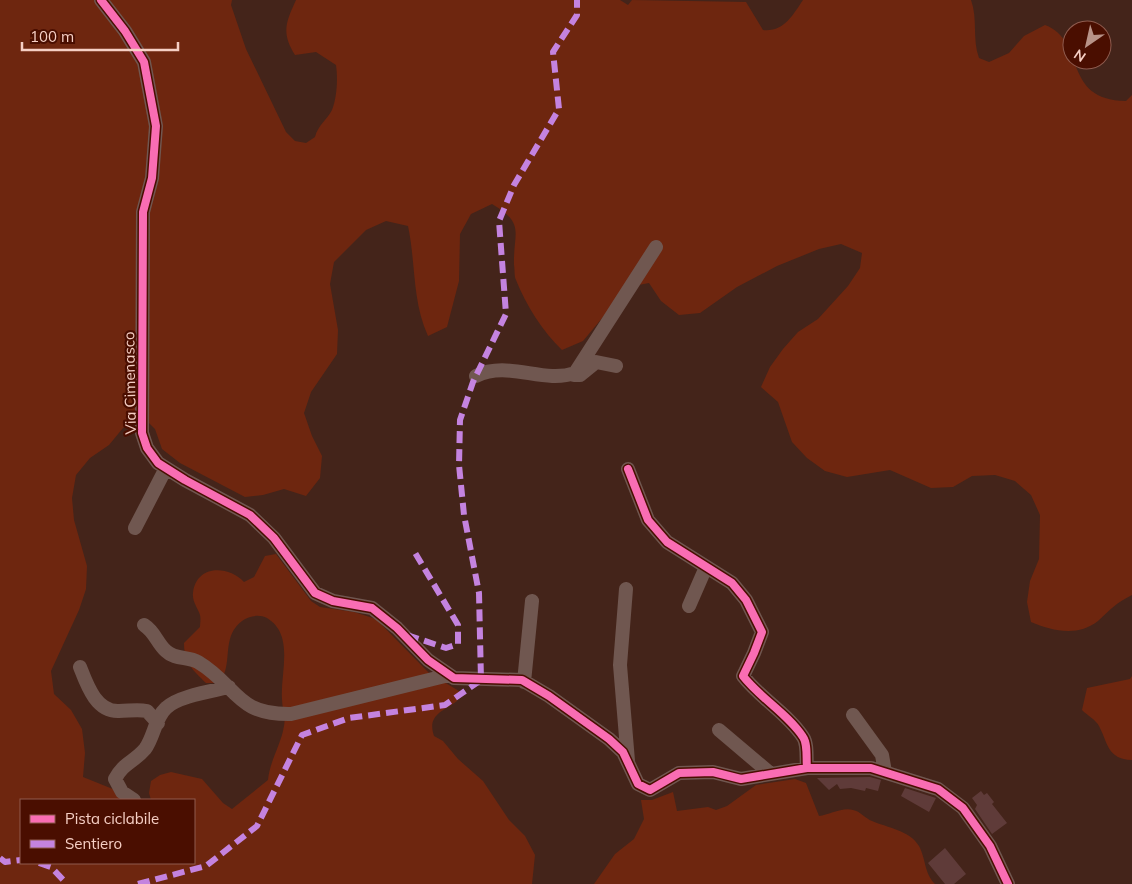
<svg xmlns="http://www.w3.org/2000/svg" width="1132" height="884" font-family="Mulish,sans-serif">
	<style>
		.green { fill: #6e260f }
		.building { fill: #5f3b39 }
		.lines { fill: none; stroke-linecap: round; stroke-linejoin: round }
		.minor { stroke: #705750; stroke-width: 14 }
		.quiet { stroke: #c483df; stroke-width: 6; stroke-dasharray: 12 6; stroke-linecap: butt }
		.cycleway-casing { stroke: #4a0e00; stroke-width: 11 }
		.cycleway { stroke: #f96db3; stroke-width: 8 }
		.labels { text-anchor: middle; stroke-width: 4.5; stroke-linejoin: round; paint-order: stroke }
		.street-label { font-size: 15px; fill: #f6cfc4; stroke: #4a0e00 }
	</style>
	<rect width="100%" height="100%" fill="#44241a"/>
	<path class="green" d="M0,0H232L231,5L246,49L286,132L295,141L306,143L315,137C318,125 327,120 332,110C337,98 338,78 336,65L316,52L295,55C281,33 286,22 296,0H620L628,5L632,0L746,2L763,30C784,32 792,16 803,0H971C978,19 972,39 979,58L989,62L1009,53L1024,36L1045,25C1087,41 1061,100 1126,101L1132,95V595C1116,603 1111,609 1098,621C1078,637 1052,631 1031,622L1027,602L1030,581L1039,559L1040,515L1031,495L1015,481L995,475L972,476L953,487L931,488L890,470L847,477L825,471L807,458L792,442L778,402L761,387L770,367L783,349L798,332L818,319L848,286L860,268L862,253L841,244L819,249L777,266L737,287L700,313L679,315L661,301L649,283L628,287L583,341L562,350C543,332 526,305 516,280C514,276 515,270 514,265C513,232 526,224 492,204L471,214L460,234L459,281L447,327L428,336C412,301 416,264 408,226L386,221L366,230L334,262L330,284L338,330L337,354L311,392L304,413L312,436L322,456L320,478L306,496L284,489L263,495L245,497L180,463L162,449L155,429L140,414L123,428L109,445L90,458L76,475L72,498L74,520L87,566L86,589L79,610L51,671L54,694L71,710L82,729L85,753L83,777L140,800H21V863H194V800H151L149,793L151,781L160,775L171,772L202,779L223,803L232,809L268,780C270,760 281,745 284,726C286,717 282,708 282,699C280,673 295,635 267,618C259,614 249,616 242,621C223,635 231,658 224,674C223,677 219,680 217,683H206C193,670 184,663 184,643L200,627C200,624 201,619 200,615C198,608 192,602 193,593C196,565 228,565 244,582L254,577L265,556L276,554L311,601L320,607L354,612L376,619L429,673L459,691L457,701C442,712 427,715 434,736L443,741L458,759L483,781L509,820L525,836L535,855L532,884H0Z
		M1132,676V760C1107,759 1108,743 1099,726C1096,720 1087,715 1082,710L1087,688L1130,679Z
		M795,779L806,783L819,816C829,815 842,807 853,810C860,811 866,819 872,821C888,828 909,830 919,846C926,859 924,873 935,884H594L615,854L634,839L644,819L641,800H652L673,792L677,811L708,807L716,810L727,806L756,785Z"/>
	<path class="building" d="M870,777L881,780L878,791L866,788L865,791L851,788L840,789L837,784L829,790L817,778Z
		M905,788L936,798L929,812L901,796Z
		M981,791L984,795L987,793L994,802L992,804L1007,823L992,834L975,809L977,805L972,798Z
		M945,848L966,874L954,884H945L928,863Z"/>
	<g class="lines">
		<path class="minor" d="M101,0L125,31L144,62L156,126L152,178L143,212L142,433L147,448L158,463L185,480L250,515L274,538L315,593L333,601L372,608L397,628L428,660L454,678L522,680L549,696L609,739L623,752L638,784L650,790L679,773L713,772L741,779L807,768H871L938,789L963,808L990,846L1008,884
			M574,375H580L596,362L616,366
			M476,376C508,360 543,384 575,373L656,247
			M628,469L648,520L667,542L732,583L746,600L762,632L754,653L743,676C760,698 788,714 803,737C808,744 806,759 807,768
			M135,528L166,468
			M626,589L620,665L628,761
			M689,606L706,567
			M144,625C155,632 157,643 166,651C175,660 188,656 198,662C238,686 235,715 291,714L449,675
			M80,667C87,685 96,712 119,711C129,711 137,709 147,711L158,723
			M524,682L532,601
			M853,715L882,755L885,772
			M719,730L771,774
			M134,800L122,792L115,779C123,763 134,762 145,749C154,737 155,718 166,708C178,696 213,691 229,687"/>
		<path class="quiet" d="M407,635L446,648L458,644V625L414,551
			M0,858L5,862L21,860
			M39,863L51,867L67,884
			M138,884L206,866L257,826L302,735L349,718L445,705L481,680L479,593L464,515L459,465L460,420L473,382L506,314L499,221L514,185L559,109L553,52L577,15V0"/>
		<g class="cycleway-casing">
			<path id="cycleway" d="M101,0L125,31L144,62L156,126L152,178L143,212L142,433L147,448L158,463L185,480L250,515L274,538L315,593L333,601L372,608L397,628L428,660L454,678L522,680L549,696L609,739L623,752L638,784L650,790L679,773L713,772L741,779L807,768H871L938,789L963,808L990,846L1008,884
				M628,469L648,520L667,542L732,583L746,600L762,632L754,653L743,676C760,698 788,714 803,737C808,744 806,759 807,768"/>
		</g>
		<use href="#cycleway" class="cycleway"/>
	</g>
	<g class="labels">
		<g class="street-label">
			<text transform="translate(130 383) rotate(-91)" y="5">Via Cimenasco</text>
		</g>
	</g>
	<rect x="20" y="799" width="175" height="65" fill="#4a0e00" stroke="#8f5b4e"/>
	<rect x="30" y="815" width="25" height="8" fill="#f96db3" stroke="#8f5b4e"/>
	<text x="65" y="824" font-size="15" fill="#f6cfc4">Pista ciclabile</text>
	<rect x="30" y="840" width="25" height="8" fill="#c483df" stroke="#8f5b4e"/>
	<text x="65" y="849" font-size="15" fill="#f6cfc4">Sentiero</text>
	<g transform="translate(1087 45) rotate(214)"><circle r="24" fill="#4a0e00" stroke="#8f5b4e"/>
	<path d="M0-4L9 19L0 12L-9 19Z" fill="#b89388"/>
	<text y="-8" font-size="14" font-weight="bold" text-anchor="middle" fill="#f6cfc4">N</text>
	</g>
	<path d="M22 42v8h156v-8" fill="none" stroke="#f6cfc4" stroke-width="2.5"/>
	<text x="30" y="42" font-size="15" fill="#f6cfc4" stroke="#4a0e00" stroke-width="4" paint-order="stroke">100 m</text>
</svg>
